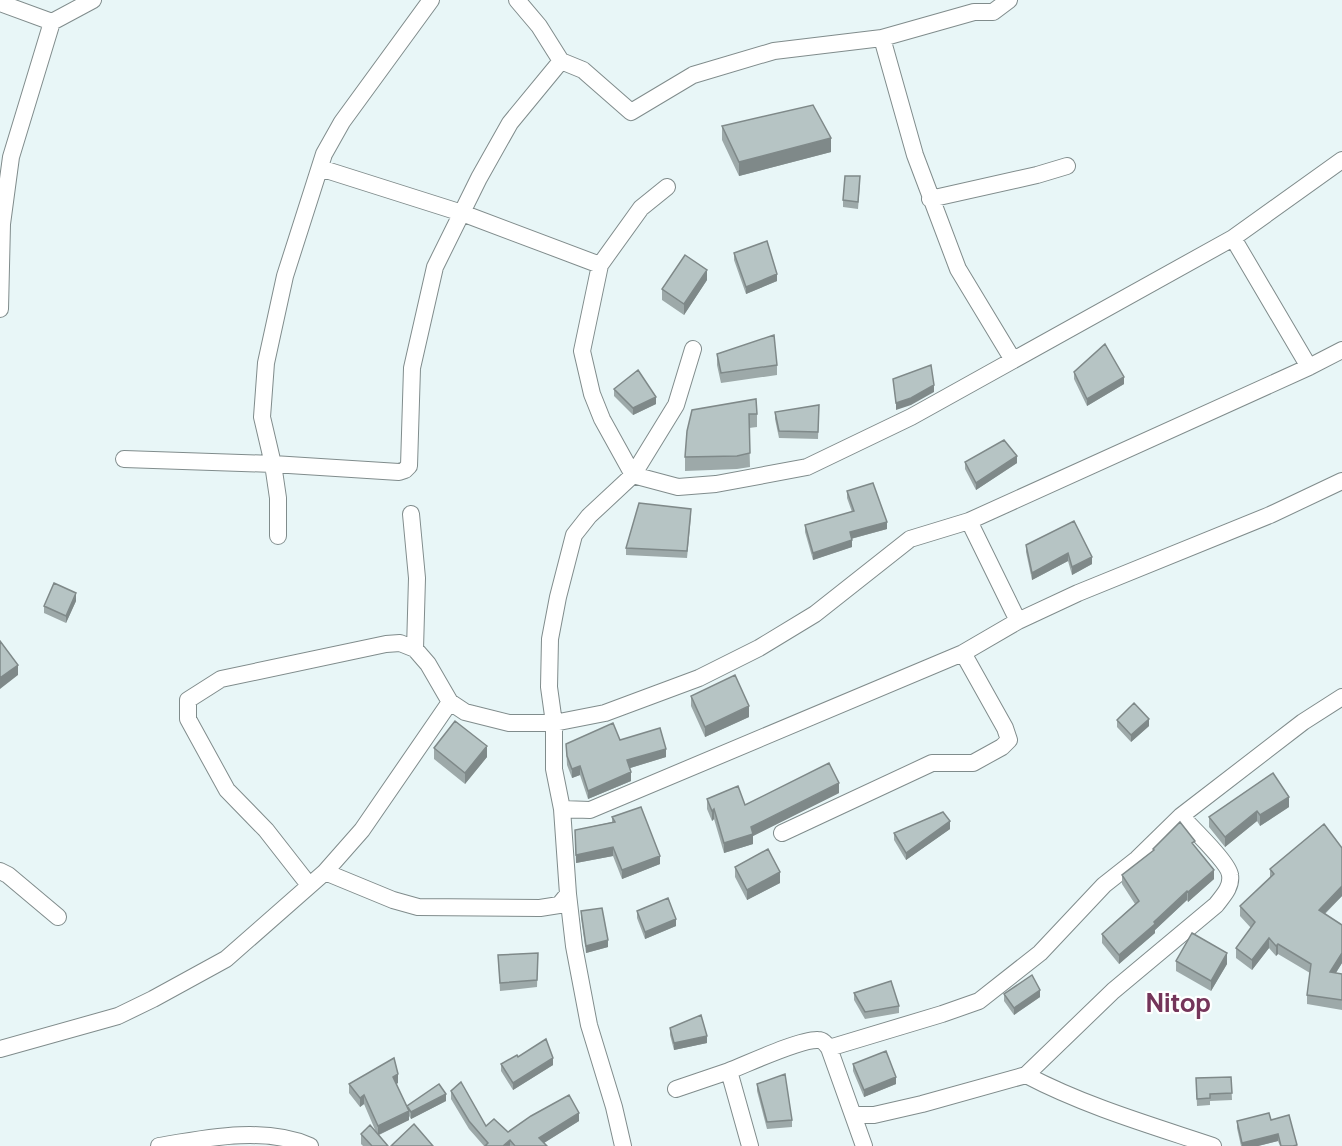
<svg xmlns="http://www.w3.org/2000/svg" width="1342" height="1146" font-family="Cabin,sans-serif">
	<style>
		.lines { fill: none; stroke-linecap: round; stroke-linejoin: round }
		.minor-casing { stroke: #808c8c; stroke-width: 18 }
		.minor { stroke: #fff; stroke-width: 16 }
		.wall { fill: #9da9a9 }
		.shaded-wall { fill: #7f8989 }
		.building { fill: #b6c4c4; stroke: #7f8989; stroke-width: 1.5 }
		.labels { text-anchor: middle; stroke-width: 4.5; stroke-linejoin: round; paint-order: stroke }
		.district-label { font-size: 27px; font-weight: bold; fill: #74355a; stroke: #fff }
	</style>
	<rect width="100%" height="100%" fill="#e8f6f7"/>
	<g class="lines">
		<g class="minor-casing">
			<path id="minor" d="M517,0L539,26L561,61L583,70L631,112L693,75L774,51L882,38L974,12H993L1009,0
				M0,3L52,22L93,0
				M882,38L915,155L958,269L1013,360
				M320,168L462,213L600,265
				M667,187L641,208L600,265L582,351L592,394L602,419L633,475L678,487L716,484L807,467L911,417L1233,238L1342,160
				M930,199L1037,175L1067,166
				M1233,238L1309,367
				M0,309L2,224L11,157L52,22
				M693,349L676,405L633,475L589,516L574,535L558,597L550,639L549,687L554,723V769L562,809L590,810L963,653L1018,621L1078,593L1270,515L1342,481
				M124,459L273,464L399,472L405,470L409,466L412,368L435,267L479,178L510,123L561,61
				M411,514L417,578L415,649
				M969,521L1018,621
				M278,536V498L273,464L262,417L266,363L285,276L324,154L342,122L431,0
				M782,833L932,763H973L1002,747L1009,740L1005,728L963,653
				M0,871L8,875L58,917
				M325,872L393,900L418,907L540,908L559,905L568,894L562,809
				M309,885L266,830L227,790L188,719V700L221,679L386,644L400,643L415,649L428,664L450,702L465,712L509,723H554L605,713L699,678L759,648L815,614L910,539L969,521L1309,367L1342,350
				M568,894L574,946L589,1025L614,1107L623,1146
				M829,1048L942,1014L979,1001L1040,953L1104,885L1137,859L1181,816L1303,722L1342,697
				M0,1049L118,1016L153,999L226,959L325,872L362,830L450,702
				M729,1071C747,1064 800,1039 818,1040C823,1040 826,1044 829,1048L864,1146
				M1026,1075C1085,1106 1150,1125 1213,1146
				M676,1089L729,1071L750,1146
				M853,1115H874L922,1104L1026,1075L1113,991L1216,905C1223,896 1232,887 1230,875C1229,863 1191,827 1181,816
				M159,1146C206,1138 265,1126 310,1146"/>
		</g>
		<use href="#minor" class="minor"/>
	</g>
	<path class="wall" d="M722,126L831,152L739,176L722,140Z
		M860,183L858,209L843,207V200Z
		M734,253L777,281L746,294L734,260Z
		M707,280L684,315L662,300V289Z
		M717,354L777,365V375L721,383L717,365Z
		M1074,372L1124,384L1087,406L1074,379Z
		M614,389L656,404L633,415L614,396Z
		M819,405L818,439L779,438L775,419V412Z
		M692,410L757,414V427L749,428L750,467L737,469L685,471V457Z
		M965,462L1017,463L976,490L965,469Z
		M847,491L887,529L851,539L852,547L813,560L805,532V525L852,512L847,498Z
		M691,516L687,558L626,555V548Z
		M1074,521L1092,564L1072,575L1068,561L1032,580L1026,552V545Z
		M76,601L66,623L44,613V606Z
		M691,696L749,717L705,737L691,706Z
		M1117,720L1149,726L1131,742L1117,727Z
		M620,740L666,757L630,768L631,781L588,799L580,775L572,778L567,765L566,744Z
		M434,748L487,757L465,784L434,759Z
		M839,793L753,836V844L724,853L714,819L712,821L707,809V799L745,805Z
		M1289,807L1260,826L1257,821L1225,847L1209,827V817Z
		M612,817L660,864L622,879L613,856L576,863L575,830L612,822Z
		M950,829L906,860L894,840V833Z
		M1195,847L1214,879L1188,902L1187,900L1155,930V933L1119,964L1102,943V934L1135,904L1122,884V875L1153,851V849Z
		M1342,848V896L1325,914L1342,925V963L1336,973L1342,974V1010L1307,1004V995L1310,973L1278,954L1276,956L1269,948L1252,970L1236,958V948L1251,928L1240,916V906L1270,878V869Z
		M735,867L780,883L747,900L735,877Z
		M581,911L608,947L586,953L581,918Z
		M637,911L676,926L645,939L637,918Z
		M538,953L537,987L500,991L498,955Z
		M1176,961L1227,964L1211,991L1176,971Z
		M854,993L899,1006V1013L865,1019L854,1000Z
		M1004,994L1040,997L1014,1015L1004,1001Z
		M670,1028L707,1043L674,1050L670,1035Z
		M501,1064L553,1065L513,1090L501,1071Z
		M853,1064L896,1084L864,1097L853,1071Z
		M1231,1077L1232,1100L1210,1101V1105L1197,1106L1196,1078Z
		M398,1083L396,1084L407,1107L446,1101L411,1119L409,1116V1120L379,1135L388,1146H363L361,1144V1134L376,1132L364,1104L360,1107L349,1093V1084Z
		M757,1084L792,1120V1127L767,1129L757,1091Z
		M451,1091L486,1126L508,1132L579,1121L544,1143L547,1146H484L469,1129L451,1099Z
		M1271,1120L1297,1146H1280L1278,1141L1258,1146H1241L1237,1128V1121Z"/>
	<path class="shaded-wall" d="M831,138V152L739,176V162Z
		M707,270V280L684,315V304Z
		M777,274V281L746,294V287Z
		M1124,377V384L1087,406V399Z
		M934,385V392L911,405L896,410V403Z
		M656,397V404L633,415V408Z
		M1017,456V463L976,490V483Z
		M887,522V529L850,539V532Z
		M852,540V547L813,560V553Z
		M1068,553V561L1032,580V573Z
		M1092,557V564L1072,575V567Z
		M76,593V601L66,623V616Z
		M18,665V675L0,689V678Z
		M749,706V717L705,737V727Z
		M1149,719V726L1131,742V735Z
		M487,746V757L465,784V773Z
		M666,749V757L627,769V760Z
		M580,766V775L572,778V769Z
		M631,772V781L588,799V791Z
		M839,783V793L753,836V844L724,853V843L751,827Z
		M1289,797V807L1260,826V815Z
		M714,809V819L712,821V811Z
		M1257,811V821L1225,847V837Z
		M950,821V829L906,860V853Z
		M613,847V856L576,863V855Z
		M660,856V864L622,879V870Z
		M1214,870V879L1188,902V892Z
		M780,872V883L747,900V890Z
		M1342,886V896L1319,919V910Z
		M1187,891V900L1155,930V933L1119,964V955Z
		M676,919V926L645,939V932Z
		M1269,938V948L1252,970V960Z
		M608,940V947L586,953V946Z
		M1278,944V954L1276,956V946Z
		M1227,953V964L1211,991V981Z
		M1342,953V963L1330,982V972Z
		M1040,990V997L1014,1015V1008Z
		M707,1036V1043L674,1050V1043Z
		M553,1058V1065L513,1090V1083Z
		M398,1074V1083L393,1086V1077Z
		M896,1077V1084L864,1097V1090Z
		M446,1094V1101L411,1119V1112Z
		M364,1095V1104L360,1107V1098Z
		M409,1111V1120L378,1135V1126Z
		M579,1113V1121L539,1146V1138Z
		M1278,1134V1141L1258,1146H1242V1143Z
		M510,1140V1146H503Z"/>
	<path class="building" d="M813,105L831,138L739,162L722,126Z
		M845,176H860L858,202L843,200Z
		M767,241L777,274L746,287L734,253Z
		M685,255L707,270L684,304L662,289Z
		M774,335L777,365L721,373L717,354Z
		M1105,344L1124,377L1087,399L1074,372Z
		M931,365L934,385L911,398L896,403L893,379Z
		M638,370L656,397L633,408L614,389Z
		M756,399L757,414H749L750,453L737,456L685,457L687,431L692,410Z
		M819,405L818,432L779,431L775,412Z
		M1004,440L1017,456L976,483L965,462Z
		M873,483L887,522L850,532L852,540L813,553L805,525L854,511L847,491Z
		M639,503L691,509L687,551L626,548Z
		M1074,521L1092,557L1072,567L1068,553L1032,573L1026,545Z
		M54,583L76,593L66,616L44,606Z
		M0,641L18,665L0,678Z
		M735,675L749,706L705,727L691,696Z
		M1134,703L1149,719L1131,735L1117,720Z
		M455,721L487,746L465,773L434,748Z
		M613,723L620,740L660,728L666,749L627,760L631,772L588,791L580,766L572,769L567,756L566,744Z
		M829,763L839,783L751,827L753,834L724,843L714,809L712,811L707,799L738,786L745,805Z
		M1273,773L1289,797L1260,815L1257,811L1225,837L1209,817Z
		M641,807L660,856L622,870L613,847L576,855L575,830L615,822L612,817Z
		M943,812L950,821L906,853L894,833Z
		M1180,822L1195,841L1192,843L1214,870L1188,892L1187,891L1154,922L1155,924L1119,955L1102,934L1139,901L1122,875L1154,850L1153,849Z
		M1324,824L1342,848V886L1319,910L1342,925V953L1330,972L1342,974V1000L1307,995L1311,964L1278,944L1276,946L1269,938L1252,960L1236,948L1255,922L1240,906L1274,874L1270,869Z
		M768,849L780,872L747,890L735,867Z
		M668,898L676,919L645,932L637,911Z
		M602,908L608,940L586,946L581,911Z
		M1192,933L1227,953L1211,981L1176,961Z
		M538,953L537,980L500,983L498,955Z
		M1032,975L1040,990L1014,1008L1004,994Z
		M891,981L899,1006L865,1012L854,993Z
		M701,1015L707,1036L674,1043L670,1028Z
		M546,1039L553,1058L513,1083L501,1064L517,1055L518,1057Z
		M886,1051L896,1077L864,1090L853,1064Z
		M394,1058L398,1074L393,1077L409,1111L378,1126L364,1095L360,1098L349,1084Z
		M785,1074L792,1120L767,1122L757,1084Z
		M1231,1077L1232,1093L1210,1094V1098L1197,1099L1196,1078Z
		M461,1082L486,1126L494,1119L508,1132L531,1116L569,1095L579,1113L539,1138L547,1146H515L510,1140L503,1146H485L488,1143L469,1121L451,1091Z
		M439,1084L446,1094L411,1112L407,1106Z
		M1269,1113L1271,1120L1289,1115L1297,1145L1293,1146H1281L1278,1134L1242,1143L1237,1121Z
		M414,1124L433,1146H391Z
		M370,1125L388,1146H372L361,1134Z"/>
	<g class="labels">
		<g class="district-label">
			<text x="1178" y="1012">Nitop</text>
		</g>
	</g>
</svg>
